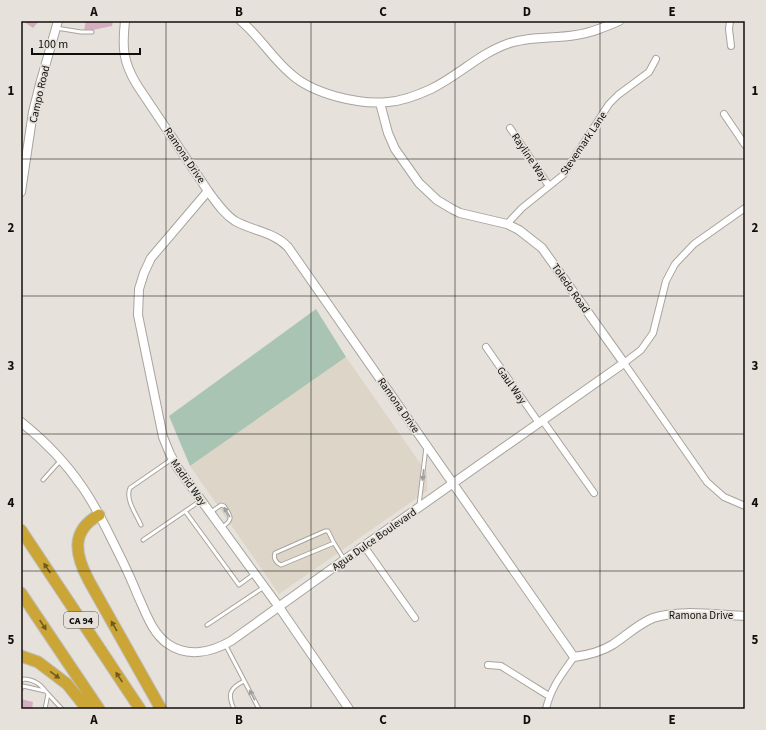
<svg xmlns="http://www.w3.org/2000/svg" width="766" height="730" font-family="'Source Sans 3',sans-serif">
	<style>
		.built { fill: #ddd5c7 }
		.green { fill: #aac4b3 }
		.building { fill: #d4aebe }
		.lines { fill: none; stroke-linecap: round; stroke-linejoin: round }
		.lane-casing { stroke: #a8a49d; stroke-width: 5 }
		.street-casing { stroke: #a8a49d; stroke-width: 8 }
		.secondary-casing { stroke: #a8a49d; stroke-width: 10 }
		.highway-casing { stroke: #c1c0c0; stroke-width: 13 }
		.lane { stroke: #fff; stroke-width: 3 }
		.street { stroke: #fff; stroke-width: 6 }
		.secondary { stroke: #fff; stroke-width: 8 }
		.highway { stroke: #cba535; stroke-width: 11 }
		.oneway { fill: #9f9f9e }
		.oneway2 { fill: #6e5a20 }
		.grid { fill: none; stroke: #100e0c; stroke-width: 1; stroke-opacity: 0.55 }
		.labels { text-anchor: middle; stroke-width: 3.5; stroke-linejoin: round; paint-order: stroke }
		.shield { fill: #e6e2db; stroke: #504e4a; stroke-width: 1 }
		.shield-label { font-size: 10px; font-weight: bold; fill: #100e0c }
		.street-label { font-size: 11px; fill: #100e0c; stroke: #e6e2db }
		.neatline { fill: none; stroke: #100e0c; stroke-width: 1.5 }
		.grid-label { font-size: 13px; text-anchor: middle; font-weight: bold; fill: #100e0c }
	</style>
	<rect width="100%" height="100%" fill="#e6e2db"/>
	<path class="built" d="M346,357L427,473V491L279,594L190,466Z"/>
	<path class="green" d="M316,309L346,357L190,466L169,416Z"/>
	<path class="building" d="M23,21H39L33,28Z
		M86,21H113L112,26L88,31L84,30Z
		M21,699L33,702L32,709H21Z"/>
	<g class="lines">
		<g class="lane-casing">
			<path id="lane" d="M56,28L81,32H92
				M43,480L60,461
				M419,505L426,447
				M185,511L239,585L254,574
				M211,512L221,505L224,506C231,516 234,520 222,527
				M141,525C136,514 125,499 130,488L172,459
				M325,531H328L334,543L281,565C276,563 273,558 275,553Z
				M143,540L200,501
				M334,543L344,559
				M207,625L264,587
				M225,644L259,709
				M21,681L24,679C36,680 41,685 48,694L45,709
				M21,689L23,686L45,691
				M48,694L62,709
				M234,709C227,694 230,688 244,681"/>
		</g>
		<g class="street-casing">
			<path id="street" d="M730,21L729,29L731,46
				M724,114L745,145
				M510,128L549,186
				M745,208L694,244L675,264L666,281L653,333L641,350L624,363L707,482L724,497L745,506
				M507,224L522,208L563,175L609,104L618,95L649,72L656,59
				M486,347L539,423
				M543,421L594,493
				M364,546L415,618
				M488,665L501,666L549,696
				M546,709C551,687 562,674 574,657"/>
		</g>
		<g class="secondary-casing">
			<path id="secondary" d="M125,21C122,48 123,62 137,85L208,191C216,202 224,214 235,221C253,231 274,232 288,247L574,657C588,655 601,652 612,645C626,636 638,624 653,618C678,609 718,615 745,616
				M241,21C260,37 272,58 291,74C313,94 359,105 388,102C403,101 418,95 431,89C458,76 479,54 507,44C529,36 553,39 576,35C591,33 605,27 619,21
				M208,191L151,258L144,273L139,289L138,315L163,437L170,454L177,467L279,607L349,709
				M21,192L33,112L40,84L58,21
				M21,422C45,441 66,463 83,488C97,508 107,530 118,552C125,566 132,581 138,596C146,613 152,633 168,644C188,658 212,652 231,641L344,560L624,363L542,248L519,230L507,224L460,213L452,209L437,200L419,183L395,149L388,133L380,103"/>
		</g>
		<g class="highway-casing">
			<path id="highway" d="M99,515C70,531 75,555 89,581L161,709
				M21,530L140,709
				M21,593L99,709
				M21,656L38,662L67,684L87,709"/>
		</g>
		<use href="#lane" class="lane"/>
		<use href="#street" class="street"/>
		<use href="#secondary" class="secondary"/>
		<use href="#highway" class="highway"/>
	</g>
	<defs><path id="oneway-solid" d="M-6-.8H1V-3.2L6.5 0L1 3.2V.8H-6Z"/></defs>
	<g class="oneway">
		<use href="#oneway-solid" transform="translate(423 475) rotate(97)"/>
		<use href="#oneway-solid" transform="translate(227 512) rotate(-121)"/>
		<use href="#oneway-solid" transform="translate(252 695) rotate(-118)"/>
	</g>
	<g class="oneway2">
		<use href="#oneway-solid" transform="translate(47 568) rotate(-124)"/>
		<use href="#oneway-solid" transform="translate(43 625) rotate(56)"/>
		<use href="#oneway-solid" transform="translate(114 626) rotate(-120)"/>
		<use href="#oneway-solid" transform="translate(55 675) rotate(36)"/>
		<use href="#oneway-solid" transform="translate(119 677) rotate(-124)"/>
	</g>
	<path class="grid" d="M166,21V709M311,21V709M455,21V709M600,21V709M21,159H745M21,296H745M21,434H745M21,571H745"/>
	<g class="labels">
		<rect class="shield" x="64" y="612" width="34" height="16" rx="3"/>
		<g class="shield-label">
			<text x="81" y="624">CA 94</text>
		</g>
		<g class="street-label">
			<text transform="translate(39 94) rotate(-77)" y="4">Campo Road</text>
			<text transform="translate(583 143) rotate(-56)" y="4">Stevemark Lane</text>
			<text transform="translate(185 155) rotate(56)" y="4">Ramona Drive</text>
			<text transform="translate(530 157) rotate(56)" y="4">Rayline Way</text>
			<text transform="translate(571 288) rotate(55)" y="4">Toledo Road</text>
			<text transform="translate(512 385) rotate(55)" y="4">Gaul Way</text>
			<text transform="translate(399 405) rotate(55)" y="4">Ramona Drive</text>
			<text transform="translate(189 482) rotate(55)" y="4">Madrid Way</text>
			<text transform="translate(374 539) rotate(-35)" y="4">Agua Dulce Boulevard</text>
			<text x="701" y="619">Ramona Drive</text>
		</g>
	</g>
	<rect width="766" height="730" fill="none" stroke="#e6e2db" stroke-width="44"/>
	<path d="M32 48v6h108v-6" fill="none" stroke="#100e0c" stroke-width="2"/>
	<text x="38" y="48" font-size="12" fill="#100e0c" stroke="#e6e2db" stroke-width="3" paint-order="stroke">100 m</text>
	<rect x="22" y="22" width="722" height="686" class="neatline"/>
	<g class="grid-label">
		<text x="94" y="16">A</text>
		<text x="239" y="16">B</text>
		<text x="383" y="16">C</text>
		<text x="527" y="16">D</text>
		<text x="672" y="16">E</text>
		<text x="11" y="95">1</text>
		<text x="755" y="95">1</text>
		<text x="11" y="232">2</text>
		<text x="755" y="232">2</text>
		<text x="11" y="370">3</text>
		<text x="755" y="370">3</text>
		<text x="11" y="507">4</text>
		<text x="755" y="507">4</text>
		<text x="11" y="644">5</text>
		<text x="755" y="644">5</text>
		<text x="94" y="724">A</text>
		<text x="239" y="724">B</text>
		<text x="383" y="724">C</text>
		<text x="527" y="724">D</text>
		<text x="672" y="724">E</text>
	</g>
</svg>
